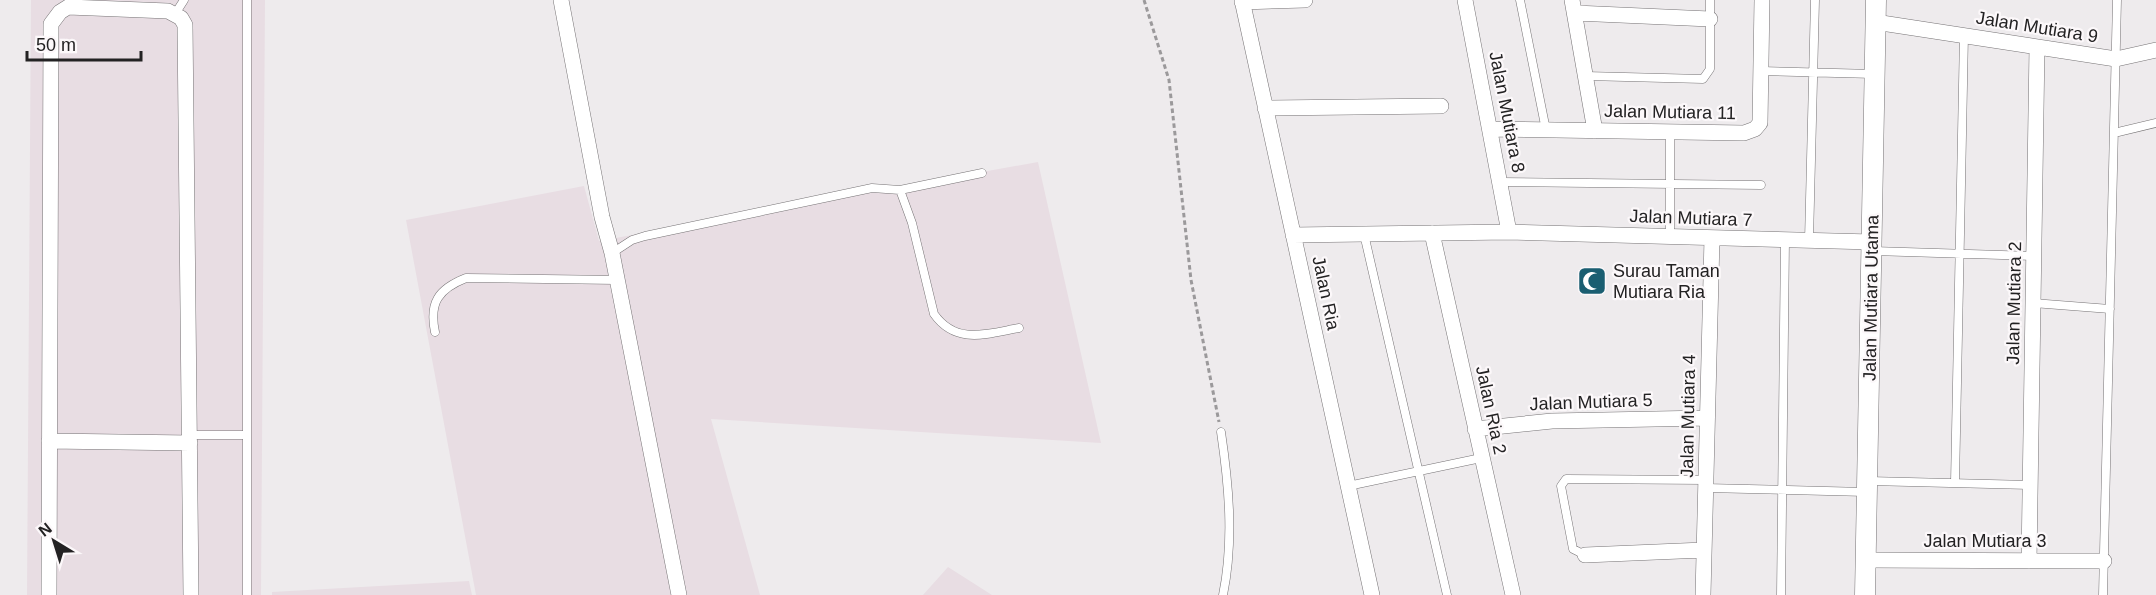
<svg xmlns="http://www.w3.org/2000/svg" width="2156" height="595" font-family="Helvetica,sans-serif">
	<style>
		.built { fill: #e8dde3 }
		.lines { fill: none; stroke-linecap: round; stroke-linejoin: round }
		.service-casing { stroke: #767375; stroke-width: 9 }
		.minor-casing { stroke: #767375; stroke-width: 16 }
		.tertiary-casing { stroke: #767375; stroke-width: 21 }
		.path { stroke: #9b999b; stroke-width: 3; stroke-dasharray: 4.5 3; stroke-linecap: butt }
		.service { stroke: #fff; stroke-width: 8 }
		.minor { stroke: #fff; stroke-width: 15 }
		.tertiary { stroke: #fff; stroke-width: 20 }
		.labels { text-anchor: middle; stroke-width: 4.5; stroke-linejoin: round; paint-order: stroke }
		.street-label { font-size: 18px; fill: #232223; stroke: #fcf8fa }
		.poi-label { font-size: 18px; fill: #232223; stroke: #fcf8fa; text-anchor: start }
	</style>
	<rect width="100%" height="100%" fill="#eeebed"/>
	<path class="built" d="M31,0H265L261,595H27Z
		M1038,162L1101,443L711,419L760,595H476L406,220L584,186L599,241Z
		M948,567L992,595H923Z
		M469,581L472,595H272V592Z"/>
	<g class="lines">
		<g class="service-casing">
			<path id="service" d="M1520,0L1546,130
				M175,14L184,0
				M1761,71L1874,74
				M1586,76L1703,79L1710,69V0
				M2114,133L2156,123
				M1500,182L1761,185
				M900,190L982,173
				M1364,234L1447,595
				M1670,237V132
				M1809,240L1815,0
				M1873,251L2034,256
				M612,253L632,240L645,236L872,188L900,190L912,223L934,314C956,345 986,334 1019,328
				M2033,303L2110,309
				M435,332C429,303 438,289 466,278L617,280
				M1221,432C1229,486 1234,541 1223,595
				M190,435H247
				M1869,481L2030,485
				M1955,483L1964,35
				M1348,486L1481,458
				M1706,488L1866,492
				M1585,555L1573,549L1561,486L1566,479L1706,480
				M247,595V0
				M1781,595L1785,240
				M2103,595L2117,0"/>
		</g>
		<g class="minor-casing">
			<path id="minor" d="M561,0L602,217L612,253L679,595
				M1242,0L1372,595
				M1465,0L1509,232
				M1572,0L1595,131
				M1242,2L1305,0
				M1575,13L1710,19
				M1875,22L2116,59L2156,50
				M1265,108L1441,106
				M1490,129L1744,133L1755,129L1760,123L1762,0
				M1432,233L1513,595
				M1293,235L1509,232L1872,242
				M1475,429L1552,421L1707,418
				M49,441L190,443
				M1585,555L1704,550
				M1866,560L2104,561
				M2029,561L2037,47
				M49,595L51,24L60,12L68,7L168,11L181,18L185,25L191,595
				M1703,595L1712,238"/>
		</g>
		<g class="tertiary-casing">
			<path id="tertiary" d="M1865,595L1876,0"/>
		</g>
		<path class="path" d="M1144,0L1169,80L1191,280L1219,422"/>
		<use href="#service" class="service"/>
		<use href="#minor" class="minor"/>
		<use href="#tertiary" class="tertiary"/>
	</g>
	<defs>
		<g id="mosque-square" transform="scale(1.5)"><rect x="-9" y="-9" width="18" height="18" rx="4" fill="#1a5e71" stroke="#fcf8fa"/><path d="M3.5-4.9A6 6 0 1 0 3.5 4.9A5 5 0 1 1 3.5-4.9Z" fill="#fff"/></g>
	</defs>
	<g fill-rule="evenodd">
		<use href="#mosque-square" x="1592" y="281"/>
	</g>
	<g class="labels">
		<g class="street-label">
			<text transform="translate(2037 27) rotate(9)" y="6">Jalan Mutiara 9</text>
			<text transform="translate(1507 112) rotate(79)" y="6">Jalan Mutiara 8</text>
			<text transform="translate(1670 112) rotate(1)" y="6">Jalan Mutiara 11</text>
			<text transform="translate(1691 218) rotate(2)" y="6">Jalan Mutiara 7</text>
			<text transform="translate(1326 293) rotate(78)" y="6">Jalan Ria</text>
			<text transform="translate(1871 298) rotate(-89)" y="6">Jalan Mutiara Utama</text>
			<text transform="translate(2014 303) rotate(-89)" y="6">Jalan Mutiara 2</text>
			<text transform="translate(1591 402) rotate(-2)" y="6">Jalan Mutiara 5</text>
			<text transform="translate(1491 410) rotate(78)" y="6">Jalan Ria 2</text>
			<text transform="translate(1688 416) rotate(-89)" y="6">Jalan Mutiara 4</text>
			<text x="1985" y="547">Jalan Mutiara 3</text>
		</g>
		<g class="poi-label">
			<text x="1613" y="277">Surau Taman<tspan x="1613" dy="21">Mutiara Ria</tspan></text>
		</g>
	</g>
	<g transform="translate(54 541) rotate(322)" stroke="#fcf8fa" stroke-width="4.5" paint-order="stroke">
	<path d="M0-4.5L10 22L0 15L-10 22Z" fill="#232223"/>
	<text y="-9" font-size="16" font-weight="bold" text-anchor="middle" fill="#232223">N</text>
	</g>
	<path d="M27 51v9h114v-9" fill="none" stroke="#232223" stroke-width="3"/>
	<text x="36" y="51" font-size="18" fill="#232223" stroke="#fcf8fa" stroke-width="4.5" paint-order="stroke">50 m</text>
</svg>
